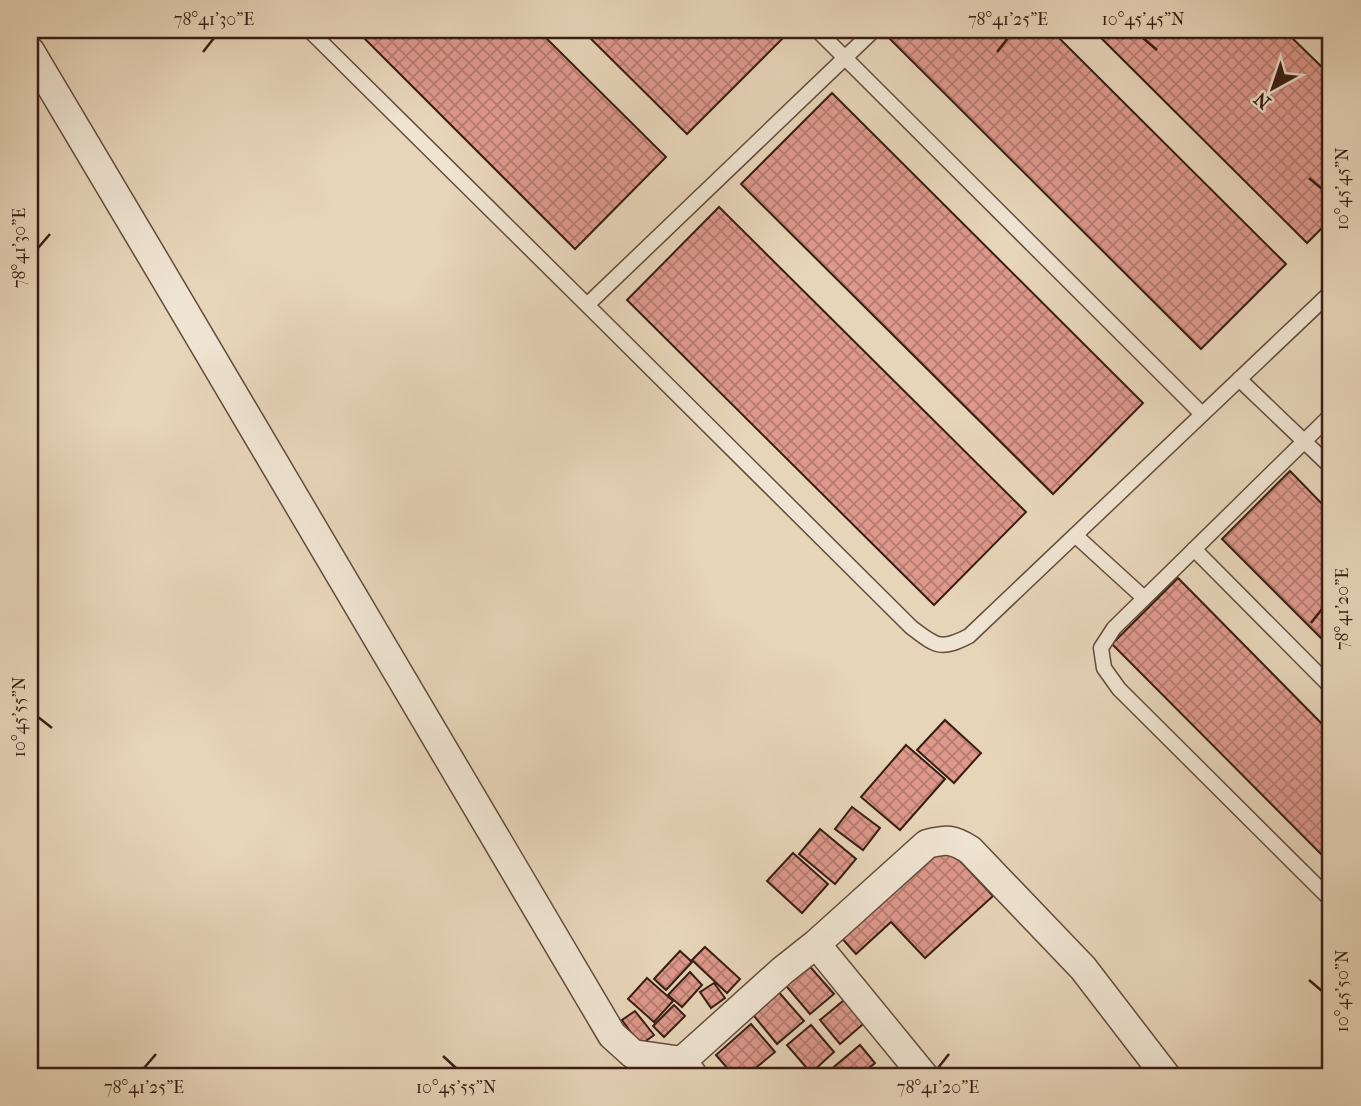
<svg xmlns="http://www.w3.org/2000/svg" width="1361" height="1106" font-family="'IM FELL French Canon',serif">
	<style>
		.building { fill: url(#building-cross-hatch); stroke: #381d13; stroke-width: 2 }
		.lines { fill: none; stroke-linecap: round; stroke-linejoin: round }
		.lane-casing { stroke: #644b3c; stroke-width: 17 }
		.street-casing { stroke: #644b3c; stroke-width: 31 }
		.lane { stroke: #efe4d2; stroke-width: 14 }
		.street { stroke: #efe4d2; stroke-width: 28 }
		.ticks { fill: none; stroke: #381d13; stroke-width: 2.5 }
		.neatline { fill: none; stroke: #381d13; stroke-width: 2.5 }
		.ticks-label { font-size: 18px; text-anchor: middle; fill: #381d13 }
	</style>
	<defs>
		<pattern id="building-cross-hatch" width="8" height="8" patternUnits="userSpaceOnUse" patternTransform="scale(1.75)"><rect width="8" height="8" fill="#de988c"/><path d="M0 0l8 8M0 8l8-8" fill="none" stroke="#b57b71"/></pattern>
	</defs>
	<rect width="100%" height="100%" fill="#e7d5b9"/>
	<filter id="stains"><feTurbulence type="fractalNoise" baseFrequency=".00286" numOctaves="4"/><feColorMatrix values="0 0 0 0 .2 0 0 0 0 .09 0 0 0 0 .02 0 0 0 .5 -.17"/></filter>
	<radialGradient id="worn" r=".72"><stop offset=".6" stop-color="#630" stop-opacity="0"/><stop offset="1" stop-color="#630" stop-opacity=".3"/></radialGradient>
	<path class="building" d="M356,30H538L666,157L575,249Z
		M582,30H775L783,38L687,134Z
		M899,30H1051L1286,264L1201,349L890,39Z
		M1093,30H1284L1331,76V219L1307,243Z
		M832,93L1143,403L1053,494L741,184Z
		M719,207L1026,512L934,605L627,300Z
		M1290,471L1331,513V648L1222,539Z
		M1178,578L1331,733V864L1112,644Z
		M945,720L981,753L954,783L917,750Z
		M906,745L945,779L900,830L861,797Z
		M852,807L880,828L863,850L835,829Z
		M820,829L856,859L835,884L799,854Z
		M942,841L993,896L925,958L891,922L856,954L839,935Z
		M793,853L828,884L802,913L767,881Z
		M705,947L740,979L727,993L693,961L666,990L654,979L680,951L691,961Z
		M805,961L834,994L810,1014L782,981Z
		M690,972L702,985L682,1007L668,995Z
		M647,978L673,1001L654,1022L628,999Z
		M714,983L725,998L711,1008L700,992Z
		M776,989L804,1021L777,1044L750,1011Z
		M849,996L869,1019L840,1044L820,1020Z
		M674,1005L685,1016L664,1037L653,1026Z
		M635,1011L654,1035L640,1045L622,1020Z
		M751,1024L775,1052L746,1076H734L716,1055Z
		M811,1025L834,1052L811,1073L787,1045Z
		M860,1045L875,1063L859,1076H823Z"/>
	<g class="lines">
		<g class="lane-casing">
			<path id="lane" d="M309,30L587,305
				M817,30L1202,414
				M874,30L587,305L911,627C936,646 940,651 969,636L1331,292
				M1239,379L1331,467
				M1331,415L1114,628L1101,648L1104,668L1119,689L1331,900
				M1075,535L1144,598
				M1194,549L1331,687"/>
		</g>
		<g class="street-casing">
			<path id="street" d="M30,51C226,378 416,709 612,1035L633,1054L682,1061
				M692,1074L682,1061L782,971L816,944
				M924,1076L816,944L927,844C947,839 953,839 970,850L1083,968L1166,1076"/>
		</g>
		<use href="#lane" class="lane"/>
		<use href="#street" class="street"/>
	</g>
	<path class="ticks" d="M1143,38L1157,50M203,52L214,38M997,52L1008,38M1309,178L1322,189M38,248L50,234M1311,623L1322,609M38,717L52,728M1309,980L1322,991M443,1056L456,1068M144,1068L156,1054M938,1068L949,1054"/>
	<rect width="1361" height="1106" fill="none" stroke="#e7d5b9" stroke-width="77"/>
	<g transform="translate(1273 88) rotate(220)" stroke="#efe4d2" stroke-width="5" paint-order="stroke">
	<path d="M0-5L12 26L0 18L-12 26Z" fill="#381d13"/>
	<text y="-10" font-size="19" font-weight="bold" text-anchor="middle" fill="#381d13">N</text>
	</g>
	<rect x="38" y="38" width="1284" height="1030" class="neatline"/>
	<g class="ticks-label">
		<text x="214" y="25">78°41'30"E</text>
		<text x="1008" y="25">78°41'25"E</text>
		<text x="1143" y="25">10°45'45"N</text>
		<text transform="translate(1342 189) rotate(-90)" y="6">10°45'45"N</text>
		<text transform="translate(19 248) rotate(-90)" y="6">78°41'30"E</text>
		<text transform="translate(1342 609) rotate(-90)" y="6">78°41'20"E</text>
		<text transform="translate(19 717) rotate(-90)" y="6">10°45'55"N</text>
		<text transform="translate(1342 991) rotate(-90)" y="6">10°45'50"N</text>
		<text x="144" y="1093">78°41'25"E</text>
		<text x="456" y="1093">10°45'55"N</text>
		<text x="938" y="1093">78°41'20"E</text>
	</g>
	<rect width="100%" height="100%" filter="url(#stains)"/>
	<rect width="100%" height="100%" fill="url(#worn)"/>
</svg>
